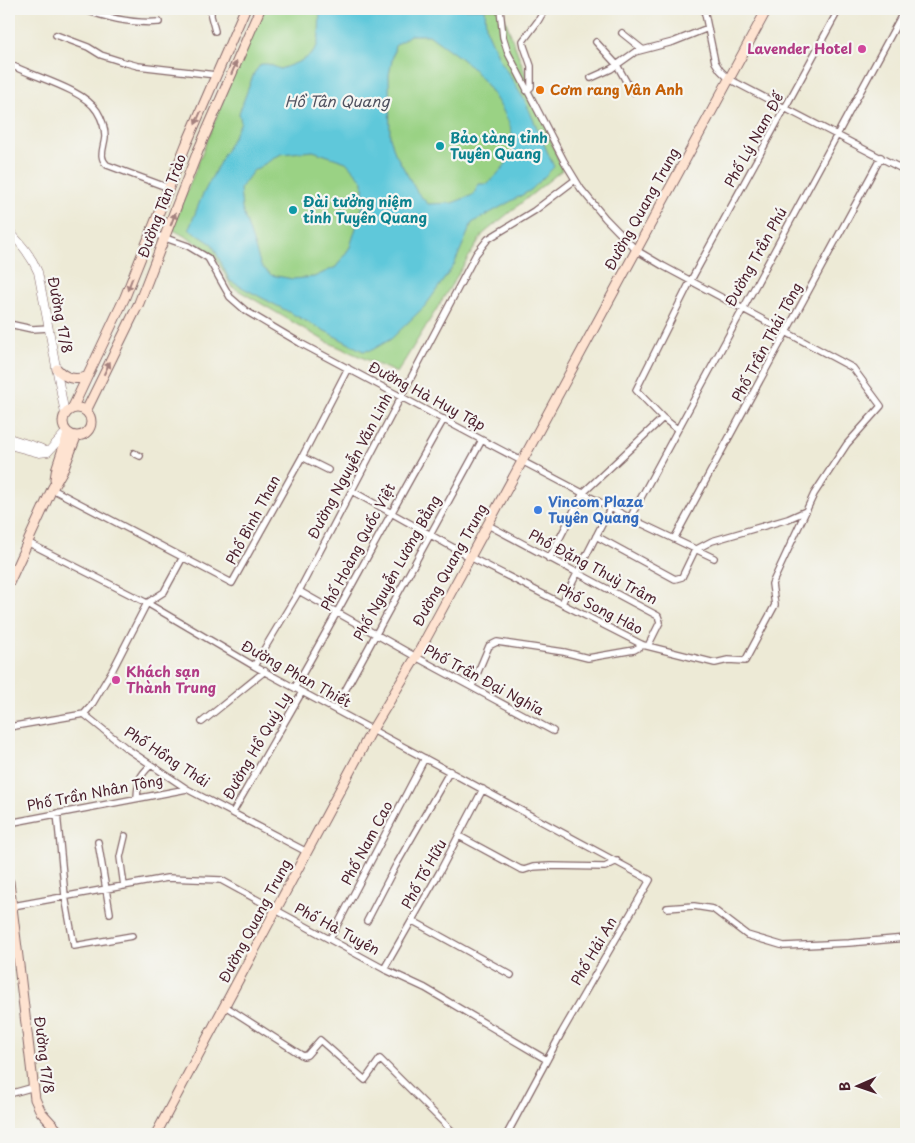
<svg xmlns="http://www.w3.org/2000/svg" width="915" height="1143" font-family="'Playpen Sans',sans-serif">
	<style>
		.green { fill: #9ad284; stroke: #727858 }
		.water { fill: #5fc8da; stroke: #547482; fill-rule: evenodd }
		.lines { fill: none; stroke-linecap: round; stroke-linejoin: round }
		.minor-casing { stroke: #836667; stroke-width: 8 }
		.tertiary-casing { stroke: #836667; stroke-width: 9 }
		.secondary-casing { stroke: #836667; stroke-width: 11 }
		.minor { stroke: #fff; stroke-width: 5.5 }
		.tertiary { stroke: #fff; stroke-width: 8 }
		.secondary { stroke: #fee3d1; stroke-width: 9 }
		.oneway { fill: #a4817e }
		.hotel-dot { fill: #d1479c; stroke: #f6f6f2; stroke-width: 2 }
		.food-dot { fill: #e8710a; stroke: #f6f6f2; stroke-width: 2 }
		.culture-dot { fill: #0f9aa8; stroke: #f6f6f2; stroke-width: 2 }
		.shop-dot { fill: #3f7fe0; stroke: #f6f6f2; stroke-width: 2 }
		.labels { text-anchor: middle; stroke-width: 4.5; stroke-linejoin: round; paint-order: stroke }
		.hotel-label { font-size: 14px; font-weight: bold; fill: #b23c85; stroke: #f6f6f2; text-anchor: end }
		.food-label { font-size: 14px; font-weight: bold; fill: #c56008; stroke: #f6f6f2; text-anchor: start }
		.culture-label { font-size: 14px; font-weight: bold; fill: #0d838f; stroke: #f6f6f2; text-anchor: start }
		.street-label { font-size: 14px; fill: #4a1f2b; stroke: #f6f6f2 }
		.shop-label { font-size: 14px; font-weight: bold; fill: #366cbe; stroke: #f6f6f2; text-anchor: start }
		.water-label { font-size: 15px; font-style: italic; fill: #505260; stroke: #f6f6f2 }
	</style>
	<rect width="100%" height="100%" fill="#f6f6f2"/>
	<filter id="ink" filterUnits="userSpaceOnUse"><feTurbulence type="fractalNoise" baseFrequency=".02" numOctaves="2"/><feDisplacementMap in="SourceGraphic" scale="10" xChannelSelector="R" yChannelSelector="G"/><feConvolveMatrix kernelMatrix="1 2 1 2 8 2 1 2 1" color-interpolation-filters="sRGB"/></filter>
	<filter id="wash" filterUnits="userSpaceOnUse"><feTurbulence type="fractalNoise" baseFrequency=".0096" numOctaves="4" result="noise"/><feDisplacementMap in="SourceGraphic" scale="20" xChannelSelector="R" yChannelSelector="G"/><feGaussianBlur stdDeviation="1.12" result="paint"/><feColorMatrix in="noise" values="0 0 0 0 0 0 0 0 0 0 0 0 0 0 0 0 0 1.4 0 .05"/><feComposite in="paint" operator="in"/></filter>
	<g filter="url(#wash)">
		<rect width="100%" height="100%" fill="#edead6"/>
		<path class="green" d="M262,9H501L562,170L483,234L397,373L325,341L231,286L215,257L200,245L172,229L252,27Z"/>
		<path class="water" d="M320,9H485L486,28L500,60L525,101L554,167L531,190L472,223L454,265L426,305L391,339L372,350L363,351L230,281L212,244L189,229L202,196L241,122L239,113L254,73L261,64H268L280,69C323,54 318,51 320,9ZM410,35H429C443,46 463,58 475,71C491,90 520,128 512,153C507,165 497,174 488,184H479L473,195L452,203L428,204L417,192L395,153L390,137L389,75L395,46ZM313,151L346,162L363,181V205L350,247L336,267L314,277L293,279L271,275L261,266L242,209L240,189L253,171L281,154Z"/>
	</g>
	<g filter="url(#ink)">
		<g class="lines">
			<g class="minor-casing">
				<path id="minor" d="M83,9C107,18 134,24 159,22
					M211,9V16L215,31
					M704,9L715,62L720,70L729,79L906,171
					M622,33L642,49
					M56,35L88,47L101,55L123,62L138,66L216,75
					M596,42L617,65L632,92
					M9,64C33,77 82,88 97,111C102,119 105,128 105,137C104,148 98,157 107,165L169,188
					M591,78L611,69L635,52L673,42L708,28
					M527,91L531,87V66L524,46L523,41L538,21L545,9
					M151,233L188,246L208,258L230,297L246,311L300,343L482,440L630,518L714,558
					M9,324L32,329L49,328
					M677,429L663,418L636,390L690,282L839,9
					M134,453L140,456
					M302,457L328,470
					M52,489L232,583L302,457L348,368
					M352,491L470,557L643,645L715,663L728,660L745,661L775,605L772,584L814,494L847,444L881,406L853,368L663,266L636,250L605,218L581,189L564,161L508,53L503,37L500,9
					M630,518L905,9
					M488,525L658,616L660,622L648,646
					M596,536L675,579L682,577L695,550L712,541L788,519L806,511
					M674,539L881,157
					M27,542L147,603L254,666L650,880L562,1032L507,1134
					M549,559L583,493L663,418
					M299,591L416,657L553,731
					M562,603L611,507
					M254,666L299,591L476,254L488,239L534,211L575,180
					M472,686L489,646L497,642L564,652L588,658L634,650L643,645
					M295,687C346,598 393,508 444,419
					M335,709L482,440
					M84,714L91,706L113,669L147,603L164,592L183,557
					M202,722L265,671
					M9,727L84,714L126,748L187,789L307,852
					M137,798C138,781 138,777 151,765
					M233,812L302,692
					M57,813L65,896L74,946L132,936
					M9,823L187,789
					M459,836L520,869L524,870L533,867L550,866L605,867L617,861
					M98,842L110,913
					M124,886L120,857L125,836
					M13,906L167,878L221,880L384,969L425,988L547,1060
					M667,908L694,906L713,909L747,935L784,946L849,943L906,938
					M367,921L395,867L450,771
					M413,921L511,975
					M330,939L425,758
					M384,969L439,873L483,789
					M225,1006L303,1056L307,1055L320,1040L365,1080L380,1059L455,1134
					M9,1094L34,1087"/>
			</g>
			<g class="tertiary-casing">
				<path id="tertiary" d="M9,231C21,244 31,255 38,272L65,414
					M9,438L40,448L47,452
					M9,445L39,453L48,452L66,432"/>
			</g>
			<g class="secondary-casing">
				<path id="secondary" d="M57,369C66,379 74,380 87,377
					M63 422a14 14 0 1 1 28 0a14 14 0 1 1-28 0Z
					M72,409L125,297L186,145L245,9
					M86,411L139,303L198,151L260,9
					M55,479L57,467L68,434
					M9,583L52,489L64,468L76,437
					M9,882L35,1099L41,1112L61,1134
					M156,1134L372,730L416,657L767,9"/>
			</g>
			<use href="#minor" class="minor"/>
			<use href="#tertiary" class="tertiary"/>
			<use href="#secondary" class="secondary"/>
		</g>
		<defs><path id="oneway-solid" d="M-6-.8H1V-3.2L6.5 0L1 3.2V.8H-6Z" transform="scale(1.25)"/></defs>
		<g class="oneway">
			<use href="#oneway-solid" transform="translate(234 68) rotate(-67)"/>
			<use href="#oneway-solid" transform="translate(198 118) rotate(114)"/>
			<use href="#oneway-solid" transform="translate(173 219) rotate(-70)"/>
			<use href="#oneway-solid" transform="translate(130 284) rotate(111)"/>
			<use href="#oneway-solid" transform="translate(107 368) rotate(-64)"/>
		</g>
	</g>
	<g class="hotel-dot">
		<circle cx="862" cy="49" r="5"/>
		<circle cx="116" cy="680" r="5"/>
	</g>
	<circle class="food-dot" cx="540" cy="90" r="5"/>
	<g class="culture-dot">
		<circle cx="440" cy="146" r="5"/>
		<circle cx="293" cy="210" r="5"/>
	</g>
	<circle class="shop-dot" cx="538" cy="510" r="5"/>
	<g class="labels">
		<g class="hotel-label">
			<text x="852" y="54">Lavender Hotel</text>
			<text x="126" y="677" text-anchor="start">Khách sạn<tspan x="126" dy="16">Thành Trung</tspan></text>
		</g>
		<g class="food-label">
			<text x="550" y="95">Cơm rang Vân Anh</text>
		</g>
		<g class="culture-label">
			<text x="450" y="143">Bảo tàng tỉnh<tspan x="450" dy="16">Tuyên Quang</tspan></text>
			<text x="303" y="207">Đài tưởng niệm<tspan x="303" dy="16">tỉnh Tuyên Quang</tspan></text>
		</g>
		<g class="street-label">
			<text transform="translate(754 140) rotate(-61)" y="5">Phố Lý Nam Đế</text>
			<text transform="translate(162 206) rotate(-69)" y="5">Đường Tân Trào</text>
			<text transform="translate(642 209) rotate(-61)" y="5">Đường Quang Trung</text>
			<text transform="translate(756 257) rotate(-61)" y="5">Đường Trần Phú</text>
			<text transform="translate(60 315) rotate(79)" y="5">Đường 17/8</text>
			<text transform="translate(767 342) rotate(-62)" y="5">Phố Trần Thái Tông</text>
			<text transform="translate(427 396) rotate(28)" y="5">Đường Hà Huy Tập</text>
			<text transform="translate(350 466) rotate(-62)" y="5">Đường Nguyễn Văn Linh</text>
			<text transform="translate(253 520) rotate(-62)" y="5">Phố Bình Than</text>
			<text transform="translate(358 547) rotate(-62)" y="5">Phố Hoàng Quốc Việt</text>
			<text transform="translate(450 565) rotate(-61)" y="5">Đường Quang Trung</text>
			<text transform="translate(593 567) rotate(28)" y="5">Phố Đặng Thuỳ Trâm</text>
			<text transform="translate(397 568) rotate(-61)" y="5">Phố Nguyễn Lương Bằng</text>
			<text transform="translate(600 609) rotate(27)" y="5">Phố Song Hào</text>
			<text transform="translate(296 674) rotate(29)" y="5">Đường Phan Thiết</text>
			<text transform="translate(484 680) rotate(28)" y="5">Phố Trần Đại Nghĩa</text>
			<text transform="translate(257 746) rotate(-60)" y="5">Đường Hồ Quý Ly</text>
			<text transform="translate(167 757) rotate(33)" y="5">Phố Hồng Thái</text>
			<text transform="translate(95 793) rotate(-11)" y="5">Phố Trần Nhân Tông</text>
			<text transform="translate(367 843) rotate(-62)" y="5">Phố Nam Cao</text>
			<text transform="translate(424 874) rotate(-61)" y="5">Phố Tố Hữu</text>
			<text transform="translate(255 921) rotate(-62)" y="5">Đường Quang Trung</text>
			<text transform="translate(337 929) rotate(28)" y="5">Phố Hà Tuyên</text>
			<text transform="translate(594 951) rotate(-60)" y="5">Phố Hải An</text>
			<text transform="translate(44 1055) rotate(83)" y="5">Đường 17/8</text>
		</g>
		<g class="shop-label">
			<text x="548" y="507">Vincom Plaza<tspan x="548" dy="16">Tuyên Quang</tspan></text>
		</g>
		<g class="water-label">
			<text x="337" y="107">Hồ Tân Quang</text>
		</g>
	</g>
	<rect width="915" height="1143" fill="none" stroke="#f6f6f2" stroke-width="30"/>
	<g transform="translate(858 1086) rotate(268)" stroke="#f6f6f2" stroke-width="4" paint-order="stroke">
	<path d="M0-4L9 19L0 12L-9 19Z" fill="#4a1f2b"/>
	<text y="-8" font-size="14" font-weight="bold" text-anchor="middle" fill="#4a1f2b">B</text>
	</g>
</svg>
